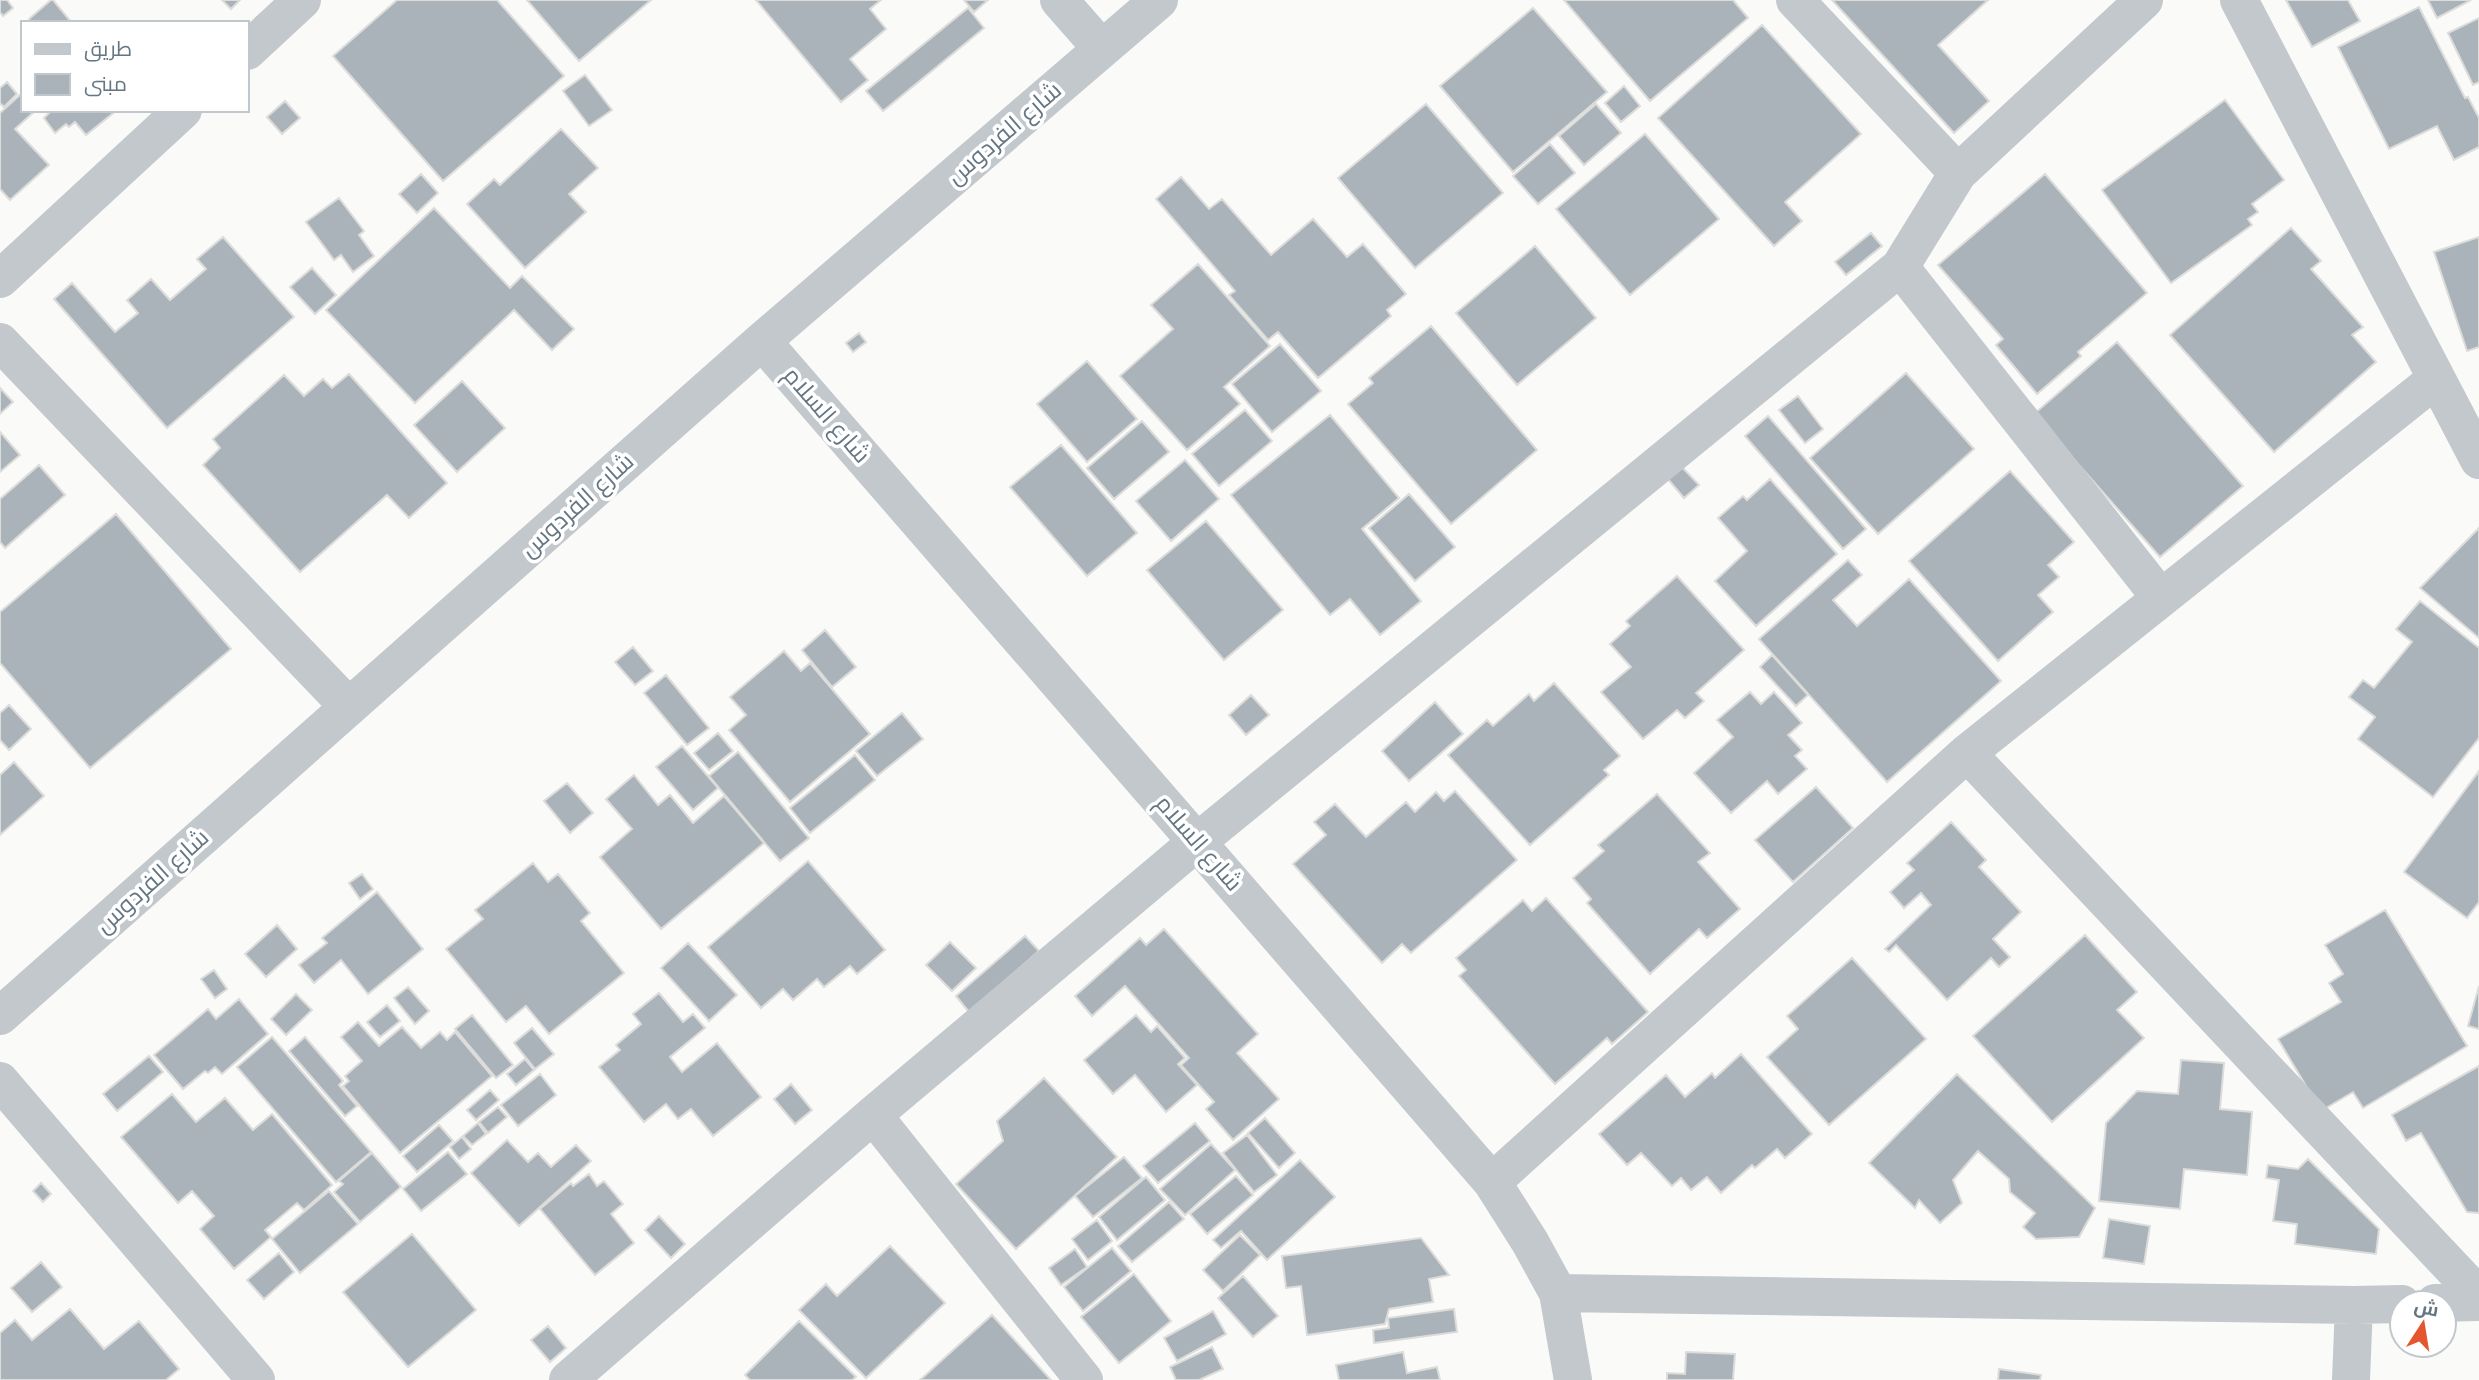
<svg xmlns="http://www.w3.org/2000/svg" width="2479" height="1380" font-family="'PT Sans',Cairo,sans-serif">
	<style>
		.building { fill: #aab3b9; stroke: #dcdcda; stroke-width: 2 }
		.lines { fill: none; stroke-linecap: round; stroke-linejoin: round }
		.minor { stroke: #c3c8cc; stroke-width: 38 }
		.labels { text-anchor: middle; stroke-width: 7; stroke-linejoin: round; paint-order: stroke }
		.street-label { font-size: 24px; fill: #657683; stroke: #fff }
	</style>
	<rect width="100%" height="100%" fill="#fafaf8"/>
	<path class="building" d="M0,0H7L13,8L3,16L0,12Z
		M51,0H53L72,23H32L29,19Z
		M222,0H240L231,9Z
		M397,0H497L564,76L443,181L333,56Z
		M527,0H651L579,61Z
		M756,0H881L870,9L886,29L850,59L868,80L841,102Z
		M964,0H988L974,12Z
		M1564,0H1733L1748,18L1650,101Z
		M1832,0H1988L1938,45L1989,101L1954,133Z
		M2286,0H2348L2360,21L2312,47Z
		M2428,0H2471L2437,18Z
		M2419,7L2465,98L2468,97L2479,118V147L2454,160L2437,126L2389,149L2338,47Z
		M968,8L984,28L883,111L866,91Z
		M1533,8L1607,92L1513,172L1440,86Z
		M2479,18V82L2473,85L2448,33Z
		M1762,25L1861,134L1785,202L1802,221L1774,246L1658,118Z
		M585,75L612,110L589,126L563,91Z
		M7,82L17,94L4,107L0,103V88Z
		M1624,86L1640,106L1621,122L1605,103Z
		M22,93L23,110H36L15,129L49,165L10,200L0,189V113Z
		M2225,100L2284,180L2252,204L2258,212L2248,219L2252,225L2171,283L2102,190Z
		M285,101L300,118L282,134L267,117Z
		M1426,104L1503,193L1415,268L1338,178Z
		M1596,104L1621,133L1584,165L1559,136Z
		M52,110H117L86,135L75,122L69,127L66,124L55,133L44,118Z
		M561,129L598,168L569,194L586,212L525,268L467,204L494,179L500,185Z
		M1645,134L1719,219L1630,295L1556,209Z
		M1550,144L1575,173L1538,204L1513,176Z
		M421,174L438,193L417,213L399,194Z
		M2045,174L2147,293L2078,352L2081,356L2037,394L1996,345L2003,339L1938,265Z
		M1181,177L1209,209L1222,199L1271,255L1313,219L1347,257L1363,244L1406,294L1387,310L1391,316L1318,378L1278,332L1268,340L1229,295L1235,291L1156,199Z
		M339,198L364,231L359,235L374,256L353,272L341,255L334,260L306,222Z
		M434,208L510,288L522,276L574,329L552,350L514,310L415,403L326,310Z
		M2291,228L2321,261L2311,269L2363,327L2352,335L2376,362L2274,452L2170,335Z
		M1871,233L1882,246L1846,275L1835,262Z
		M223,237L294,317L167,428L54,299L72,283L115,332L138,313L127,300L151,279L170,300L206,269L197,259Z
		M2479,237V347L2467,351L2434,252Z
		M1535,246L1596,318L1517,385L1456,313Z
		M1198,264L1270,346L1224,387L1240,404L1187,450L1120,376L1173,329L1151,305Z
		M312,268L336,295L315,314L290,287Z
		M1431,326L1537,450L1451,524L1348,404L1373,383L1369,378Z
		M859,333L866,342L853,352L846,343Z
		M2117,342L2243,486L2160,557L2034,414Z
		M1280,344L1321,391L1272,432L1232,384Z
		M1087,361L1137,419L1087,462L1037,404Z
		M1906,373L1974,449L1878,534L1810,458Z
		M349,374L447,483L409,518L387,495L300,572L203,465L220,448L213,439L284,375L304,396L323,379L332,388Z
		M462,381L505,428L457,472L414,425Z
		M0,388L13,402L0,414Z
		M1798,396L1823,429L1805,443L1779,410Z
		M1245,410L1272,441L1219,486L1192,454Z
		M1330,415L1399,498L1362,529L1421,601L1380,635L1350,599L1330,615L1231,495Z
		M1768,416L1866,529L1843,549L1745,436Z
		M1142,421L1169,452L1114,499L1087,468Z
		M0,432L20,455L0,472Z
		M1061,445L1137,533L1087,576L1010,487Z
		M1185,460L1219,499L1171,541L1136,501Z
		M39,465L65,495L5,548L0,542V499Z
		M1681,466L1699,485L1684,498L1667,478Z
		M2010,471L2074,542L2048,565L2059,577L2038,595L2053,612L1998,661L1909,561Z
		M1770,479L1837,554L1756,626L1715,581L1747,551L1718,518L1743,496L1747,500Z
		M1409,494L1455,547L1415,581L1369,528Z
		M116,514L231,649L90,768L0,663V612Z
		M1206,521L1283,610L1224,660L1147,570Z
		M2479,528V638L2420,588Z
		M1848,560L1862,575L1833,600L1857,626L1909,579L2001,681L1887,782L1759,639Z
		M1677,576L1744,650L1696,693L1704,701L1685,718L1677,710L1643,739L1601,692L1631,667L1610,644L1630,626L1626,621Z
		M2420,601L2479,648V738L2433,797L2358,739L2375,717L2349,697L2363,680L2374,688L2412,642L2396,629Z
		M825,630L856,667L832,687L802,650Z
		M633,647L653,671L635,685L615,662Z
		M784,651L801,671L810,663L870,734L790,802L729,730L746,715L730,697Z
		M1772,655L1808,695L1796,706L1760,667Z
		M666,675L709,728L687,745L644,693Z
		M1554,683L1620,756L1604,770L1609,775L1530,845L1448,755L1487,720L1493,726L1529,694L1534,701Z
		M1750,692L1761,704L1774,692L1802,723L1788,735L1802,750L1795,756L1807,769L1778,794L1767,781L1731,813L1694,773L1733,737L1717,720Z
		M1251,695L1269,715L1246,735L1229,715Z
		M1435,702L1463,734L1409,781L1382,751Z
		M9,705L31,729L9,750L0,740V713Z
		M902,713L923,739L877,776L856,751Z
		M718,733L733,751L709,770L694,753Z
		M682,746L718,788L693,810L656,767Z
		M738,752L809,838L780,861L709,776Z
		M855,755L875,780L810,833L790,808Z
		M14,762L44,796L0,835V775Z
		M2479,771V902L2467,918L2404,872Z
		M634,775L658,805L670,795L693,823L724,796L764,843L661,929L600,857L632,829L606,799Z
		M567,783L593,813L570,833L544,801Z
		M1816,787L1853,828L1793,882L1755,840Z
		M1455,791L1517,860L1411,953L1402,944L1382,963L1293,864L1326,835L1314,822L1335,804L1366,837L1406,802L1415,812L1436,792L1444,801Z
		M1657,794L1710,853L1698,862L1740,909L1707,938L1699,929L1650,974L1587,903L1591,899L1573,878L1604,851L1598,845Z
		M1951,822L1986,860L1979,867L2021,912L1993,939L2010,957L1999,967L1991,958L1947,1000L1896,945L1889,952L1885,949L1931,905L1921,893L1904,908L1890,892L1914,870L1907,863Z
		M808,861L885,950L857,974L850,966L824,987L817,979L793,1000L783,989L761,1008L708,947Z
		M533,863L548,882L558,874L590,913L581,921L624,973L549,1034L526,1006L506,1022L446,949L483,919L475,910Z
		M362,874L373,889L360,899L349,883Z
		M377,892L423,949L368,994L341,960L314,983L299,965L327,943L322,938Z
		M1546,898L1648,1012L1612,1044L1607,1038L1555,1084L1459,976L1466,970L1456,958L1523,900L1532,911Z
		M2385,910L2467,1046L2363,1108L2353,1092L2321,1111L2278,1039L2341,1002L2329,983L2343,974L2325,945Z
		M277,925L297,949L266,977L245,954Z
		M1164,929L1258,1034L1237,1053L1279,1099L1233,1140L1206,1109L1214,1102L1181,1065L1189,1058L1125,986L1092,1016L1075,996L1140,938L1146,945Z
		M2085,935L2137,992L2117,1010L2144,1038L2052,1122L1973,1036Z
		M1025,936L1039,951L969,1012L956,996Z
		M950,942L976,968L952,991L926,965Z
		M688,943L737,995L709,1021L661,968Z
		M1852,958L1926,1039L1829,1125L1767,1057L1798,1029L1787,1016Z
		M214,970L227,989L215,998L201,979Z
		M2479,986V1029L2468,1026Z
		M408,987L429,1011L415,1024L394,998Z
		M659,993L683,1022L693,1014L705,1028L670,1057L682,1072L717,1043L761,1097L713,1136L691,1109L678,1119L666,1104L644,1122L599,1067L620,1050L616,1045L641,1024L633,1014Z
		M296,994L312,1010L286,1035L271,1019Z
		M239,999L268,1034L222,1074L215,1067L208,1073L205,1071L183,1089L154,1055L208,1009L216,1019Z
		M387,1005L400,1021L380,1037L367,1022Z
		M472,1015L513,1065L496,1078L455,1029Z
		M1136,1015L1151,1032L1157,1026L1185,1058L1178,1064L1197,1085L1166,1112L1135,1075L1113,1094L1084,1060Z
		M358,1022L379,1046L402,1027L421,1048L440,1032L447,1040L455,1032L492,1076L400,1153L343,1086L349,1081L345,1076L362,1061L341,1037Z
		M532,1028L554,1054L535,1069L514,1043Z
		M272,1037L371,1152L336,1182L237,1067Z
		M305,1037L343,1081L339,1085L357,1106L345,1116L289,1051Z
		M1741,1054L1812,1134L1785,1158L1777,1149L1755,1168L1752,1165L1721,1193L1707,1177L1691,1190L1681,1178L1672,1186L1641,1153L1627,1165L1599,1134L1666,1075L1685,1097L1712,1073L1715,1078Z
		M149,1056L163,1072L117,1111L103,1094Z
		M525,1059L534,1070L516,1085L507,1074Z
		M2181,1060L2224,1063L2220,1109L2252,1112L2247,1175L2184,1169L2180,1209L2099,1201L2106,1123L2137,1091L2178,1094Z
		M2479,1066V1213L2467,1212L2421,1133L2406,1141L2392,1115Z
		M540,1074L556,1095L518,1126L501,1105Z
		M1957,1074L2095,1208L2079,1237L2036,1239L2023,1227L2035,1213L2010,1192L2009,1179L1978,1151L1953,1180L1962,1203L1940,1223L1919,1200L1915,1208L1869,1163Z
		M1044,1078L1117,1157L1016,1249L956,1184L1003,1141L997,1121Z
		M791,1084L812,1110L795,1124L774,1099Z
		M490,1090L499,1100L476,1120L467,1110Z
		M172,1094L196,1122L225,1098L253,1130L272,1114L332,1185L304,1210L297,1203L265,1230L271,1237L234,1269L200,1229L214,1216L192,1191L178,1203L121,1137Z
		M498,1107L507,1117L488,1133L479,1122Z
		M1265,1118L1295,1153L1279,1168L1248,1133Z
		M478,1123L486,1134L472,1145L463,1136Z
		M1195,1123L1210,1141L1158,1183L1143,1166Z
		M439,1125L453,1141L417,1172L403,1156Z
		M1247,1135L1277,1175L1254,1192L1223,1153Z
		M462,1137L471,1149L459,1159L450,1147Z
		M507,1140L528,1162L538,1153L551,1167L576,1145L591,1161L519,1226L471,1173Z
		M1211,1144L1235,1170L1185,1215L1160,1189Z
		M448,1152L467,1174L421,1211L403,1189Z
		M372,1153L401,1187L360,1222L334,1192L343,1184L339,1181Z
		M1124,1157L1142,1178L1093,1217L1075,1196Z
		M2308,1159L2379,1229L2376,1254L2295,1244L2297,1224L2273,1221L2279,1180L2266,1178L2268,1165L2298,1169Z
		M1300,1160L1335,1197L1267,1260L1241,1231L1221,1248L1213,1240Z
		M589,1174L597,1186L604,1181L623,1204L611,1214L634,1243L595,1275L540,1209L571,1183L573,1186Z
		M1236,1176L1253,1195L1207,1234L1190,1214Z
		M1146,1177L1165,1200L1117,1240L1099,1217Z
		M41,1183L51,1194L43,1202L33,1191Z
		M329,1191L358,1224L300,1273L272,1239Z
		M1169,1202L1184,1219L1132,1262L1118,1246Z
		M659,1216L685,1244L671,1258L645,1230Z
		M2109,1219L2150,1226L2144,1264L2103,1258Z
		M1097,1220L1112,1241L1088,1260L1072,1239Z
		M412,1234L476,1310L408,1367L343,1292Z
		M1240,1235L1260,1255L1223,1291L1203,1270Z
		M1421,1238L1449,1275L1429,1279L1433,1302L1389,1309L1385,1324L1307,1335L1301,1286L1286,1288L1282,1256Z
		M890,1246L945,1303L866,1378L799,1310L826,1284L837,1296Z
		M1112,1248L1131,1271L1083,1311L1064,1287Z
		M1075,1249L1087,1267L1061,1285L1049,1268Z
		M279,1253L294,1272L264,1299L247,1280Z
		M41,1262L62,1287L32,1312L11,1288Z
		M1134,1274L1171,1321L1119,1363L1081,1317Z
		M1243,1276L1278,1316L1253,1337L1218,1298Z
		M70,1309L104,1349L139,1321L179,1369L166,1380H0V1333L15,1320L32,1340Z
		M1454,1309L1457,1332L1374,1343L1373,1330L1389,1328L1388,1318Z
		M1213,1311L1226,1334L1177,1361L1164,1338Z
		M992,1315L1051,1380H920Z
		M799,1321L856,1377L852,1380H750L745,1375Z
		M548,1326L566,1348L550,1362L531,1340Z
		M1212,1347L1223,1369L1199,1380H1176L1170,1367Z
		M1403,1352L1407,1373L1437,1367L1440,1380H1339L1336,1365Z
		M1686,1352L1735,1354L1733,1380H1667V1373L1685,1374Z
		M1999,1369L2041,1375L2040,1380H1998Z"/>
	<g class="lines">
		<path class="minor" d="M1059,0L1102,49
			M1795,0L1958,173
			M2239,0L2479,460
			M247,51L302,0
			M1900,267L2160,597
			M0,279L183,110
			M762,341L1492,1182L1530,1242L1558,1293L1573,1380
			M0,342L349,707
			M1967,753L2479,1296
			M0,1016L762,341L1159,0
			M0,1081L256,1380
			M873,1115L1084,1380
			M1492,1182L1967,753L2436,379
			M1558,1293L2354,1305L2402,1304
			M2435,1303L2479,1302
			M568,1380L873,1115L1197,842L1900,267L1958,173L2144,0
			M2351,1380L2354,1305"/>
	</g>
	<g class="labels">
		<g class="street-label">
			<text transform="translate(1004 133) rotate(-41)" y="8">شارع الفردوس</text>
			<text transform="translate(827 415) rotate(49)" y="8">شارع السلام</text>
			<text transform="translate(577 505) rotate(-42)" y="8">شارع الفردوس</text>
			<text transform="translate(1199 843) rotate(49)" y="8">شارع السلام</text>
			<text transform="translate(152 881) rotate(-42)" y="8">شارع الفردوس</text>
		</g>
	</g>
	<rect x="21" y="21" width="228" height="91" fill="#ffffff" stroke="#c1c8cd" stroke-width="2"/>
	<rect x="35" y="44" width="35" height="10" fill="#c3c8cc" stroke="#c1c8cd" stroke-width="2"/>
	<text x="84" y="56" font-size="21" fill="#657683">طريق</text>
	<rect x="35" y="74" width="35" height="21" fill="#aab3b9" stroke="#c1c8cd" stroke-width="2"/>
	<text x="84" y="91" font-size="21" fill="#657683">مبنى</text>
	<g transform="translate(2423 1324) rotate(12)"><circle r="33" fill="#ffffff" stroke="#c1c8cd" stroke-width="2"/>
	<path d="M0-5L12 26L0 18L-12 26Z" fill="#e4572e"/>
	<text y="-10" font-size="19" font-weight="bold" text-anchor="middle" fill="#657683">ش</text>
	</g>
</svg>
